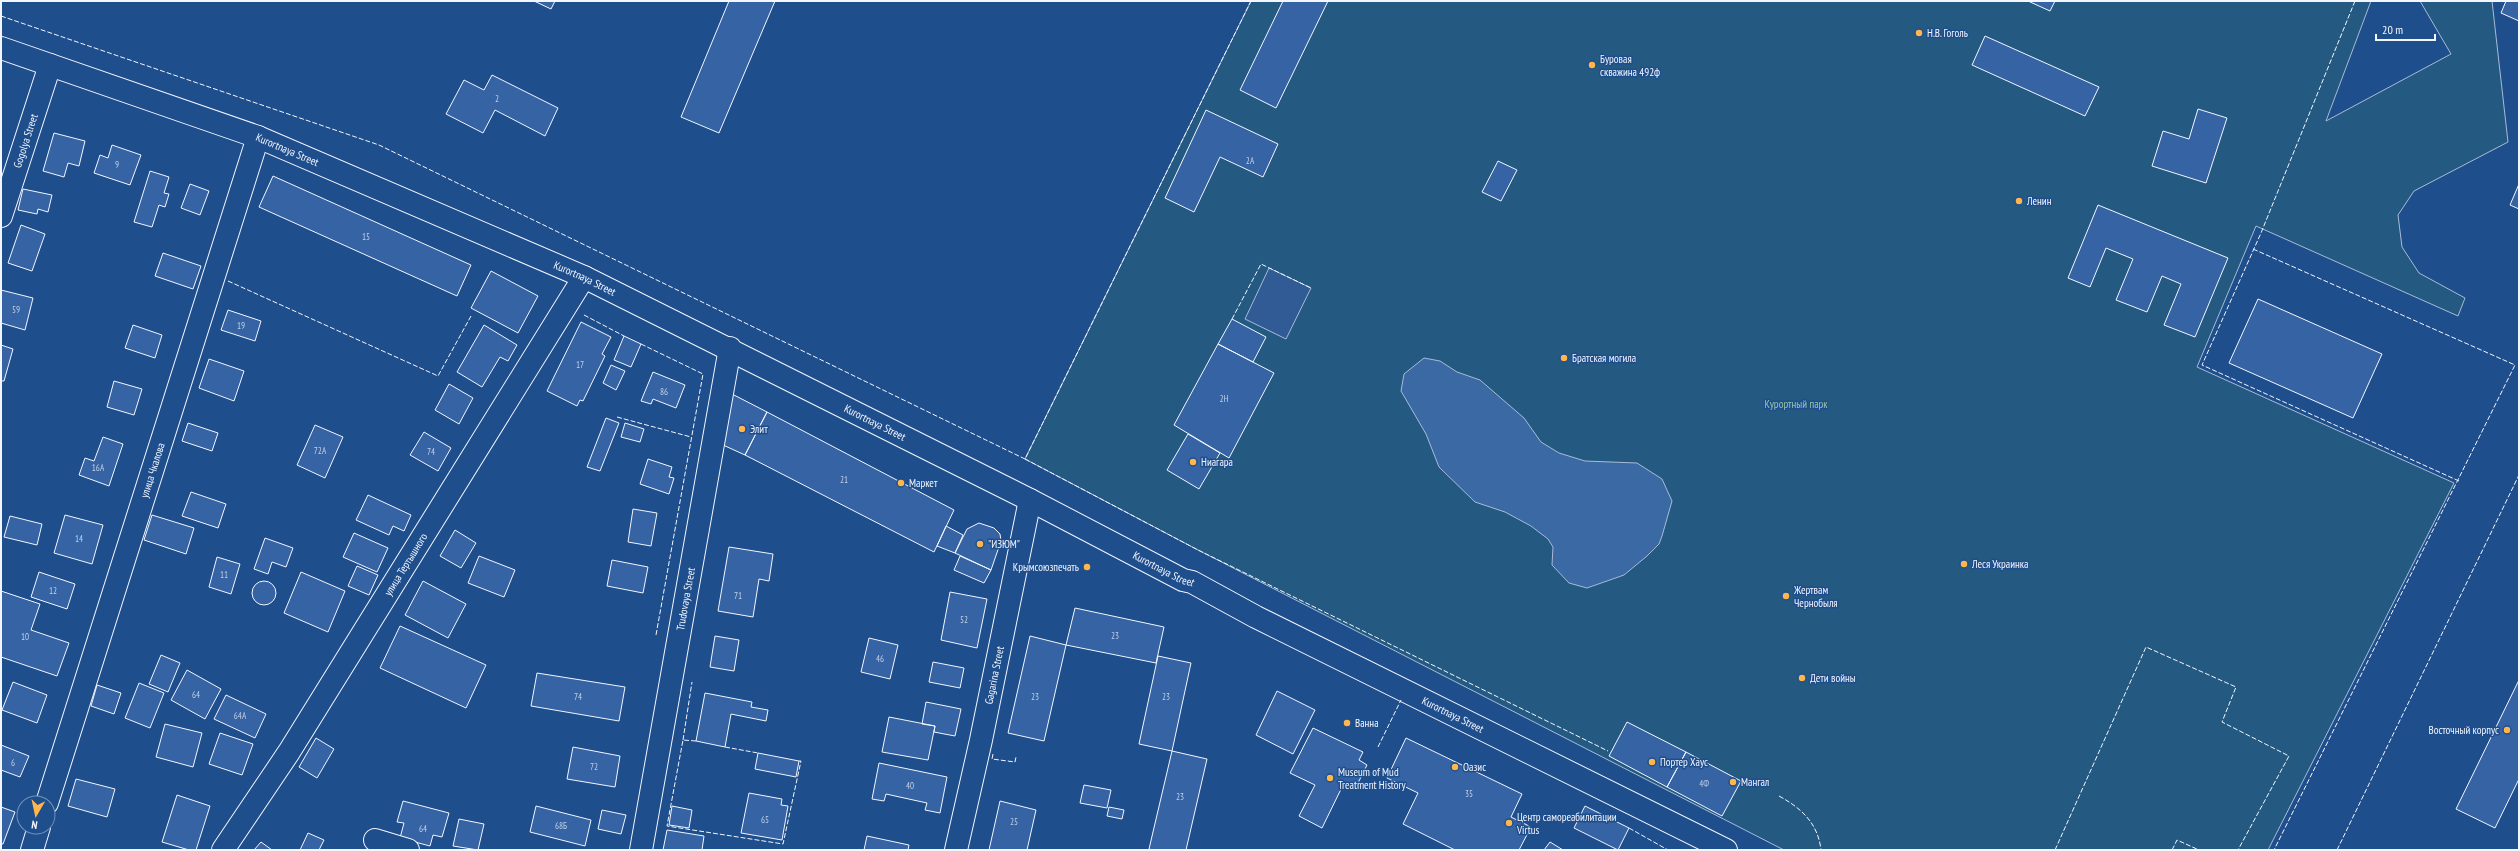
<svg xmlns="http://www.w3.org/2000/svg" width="2520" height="851" font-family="'PT Sans Narrow',sans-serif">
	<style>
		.green { fill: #245a82; stroke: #a8bbd7 }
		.parking { fill: #305b95; stroke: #a8bbd7 }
		.water { fill: #3b69a3; stroke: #a8bbd7 }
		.building { fill: #3563a3; stroke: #f2f6ff }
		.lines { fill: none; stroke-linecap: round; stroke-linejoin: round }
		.minor-casing { stroke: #f2f6ff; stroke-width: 24 }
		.minor { stroke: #1f4e8c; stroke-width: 22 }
		.fence { stroke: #f2f6ff; stroke-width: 1; stroke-dasharray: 5 2; stroke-linecap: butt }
		.poi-dot { fill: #ffb74d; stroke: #1f4e8c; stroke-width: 1.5 }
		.labels { text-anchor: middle; stroke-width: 3; stroke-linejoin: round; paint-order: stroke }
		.number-label { font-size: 9px; fill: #c3d1e8 }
		.poi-label { font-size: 11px; fill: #f2f6ff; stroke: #1f4e8c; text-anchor: start }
		.street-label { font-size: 11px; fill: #f2f6ff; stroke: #1f4e8c }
		.park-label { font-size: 11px; fill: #97c8a6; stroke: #1f4e8c }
	</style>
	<rect width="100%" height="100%" fill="#1f4e8c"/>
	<path class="green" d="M1251,1H2371L2326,121L2451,54L2420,1H2492L2508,142L2414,191L2398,215L2402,247L2419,273L2465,298L2458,316L2256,226L2197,367L2454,483L2268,850H1784L1198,550L1025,459Z"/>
	<path class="parking" d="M1269,268L1311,288L1286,339L1245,319Z"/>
	<path class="water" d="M1424,358L1440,361L1457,372L1480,380L1524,418L1541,442L1559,453L1585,461L1637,463L1662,479L1672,501L1662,536L1659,544L1647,556L1624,575L1587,588L1569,583L1552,565L1553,547L1548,539L1531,526L1505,512L1475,502L1439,467L1426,434L1401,391L1404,374Z"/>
	<path class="building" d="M534,1H555L551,9Z
		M729,1H775L719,133L681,117Z
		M1283,1H1328L1276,108L1240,90Z
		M2028,1H2055L2050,11Z
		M2506,1H2519V21L2501,13Z
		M1985,36L2099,87L2085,116L1972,65Z
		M492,75L558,108L545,136L495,110L483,133L446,114L464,80L484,90Z
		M2198,109L2227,118L2206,183L2152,166L2163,131L2189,139Z
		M1206,110L1278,144L1263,177L1220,157L1194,212L1165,198Z
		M54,133L85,141L79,166L68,163L64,177L43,171Z
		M112,145L141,155L130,185L94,173L100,155L108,158Z
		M1498,161L1517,170L1501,201L1482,192Z
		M150,171L169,177L164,193L169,194L165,207L159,205L152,227L134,222Z
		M273,176L471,265L457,296L259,207Z
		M190,184L209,191L200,215L181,208Z
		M2519,184V209L2510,205Z
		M23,189L52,195L48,212L38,209L37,214L18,210Z
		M2098,205L2228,258L2195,337L2164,325L2181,284L2162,276L2147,312L2116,300L2133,259L2106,248L2090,287L2068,278Z
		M21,225L45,234L32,271L8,263Z
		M163,253L201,266L193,289L155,276Z
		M491,271L538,296L518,333L471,308Z
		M1,290L33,298L25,330L1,323Z
		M2258,299L2382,354L2353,418L2229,363Z
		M228,310L261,321L255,341L221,330Z
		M1232,319L1266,337L1253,362L1218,344Z
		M581,322L611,337L602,354L605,356L583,401L580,400L577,406L547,391Z
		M133,325L162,335L155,358L125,348Z
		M484,325L517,345L508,361L500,357L482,387L457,372Z
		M624,336L641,344L631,367L614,360Z
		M1218,344L1274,373L1229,458L1174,425Z
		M1,345L13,349L4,381H1Z
		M209,359L244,371L234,401L199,388Z
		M611,365L625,371L616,390L603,383Z
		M653,372L685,385L676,408L653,399L651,404L641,401Z
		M114,381L142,389L134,415L107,407Z
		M449,384L473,398L459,424L435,410Z
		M732,394L767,412L745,455L723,445Z
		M767,412L954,510L934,552L745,455Z
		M606,418L619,423L600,471L587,467Z
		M188,423L218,433L212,451L182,441Z
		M625,423L644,429L640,442L621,437Z
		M315,425L343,437L325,478L297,465Z
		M424,432L451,448L438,471L410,455Z
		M1188,434L1220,453L1199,489L1167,470Z
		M103,437L123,444L109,486L79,475L85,458L94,461Z
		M648,459L672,467L669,477L674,478L669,494L640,484Z
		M191,492L226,504L218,528L182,516Z
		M368,495L411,515L404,531L393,526L389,535L356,520Z
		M633,509L657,513L651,546L628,542Z
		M65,515L103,525L92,564L54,553Z
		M152,515L194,528L186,554L144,540Z
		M10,516L42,524L37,545L4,537Z
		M979,523L994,528L1000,534L1001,541L991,570L955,553L967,529Z
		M946,526L963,535L955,553L937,546Z
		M455,530L476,543L461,568L440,556Z
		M354,533L388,548L377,572L343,557Z
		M265,538L293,548L286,567L272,562L268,574L254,569Z
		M729,547L773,554L769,581L759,579L753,617L718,611Z
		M479,556L515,570L504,597L468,583Z
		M960,556L991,570L984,583L954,570Z
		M217,557L240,564L231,594L209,587Z
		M612,560L648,567L643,593L607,586Z
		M357,566L378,575L369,595L348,586Z
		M39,572L75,584L67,609L31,597Z
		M301,572L345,591L328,632L284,613Z
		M252 593a12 12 0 1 1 24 0a12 12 0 1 1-24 0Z
		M423,581L466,604L448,638L405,615Z
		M1,591L40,604L31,630L69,643L57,676L1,657Z
		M950,592L987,599L977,648L941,640Z
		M1075,608L1164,627L1156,663L1066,645Z
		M400,626L486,665L466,708L380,668Z
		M715,636L739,640L734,671L710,667Z
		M1030,636L1066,645L1044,741L1008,733Z
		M869,638L898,645L890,679L861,672Z
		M161,655L180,663L168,692L149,684Z
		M1158,656L1191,663L1172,751L1139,744Z
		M933,662L964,668L960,688L929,682Z
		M187,670L221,689L205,719L171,700Z
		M537,673L625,687L619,721L531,706Z
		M2519,680V779L2495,828L2456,809Z
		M13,682L47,695L37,723L2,710Z
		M139,683L164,693L150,728L125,718Z
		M97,685L121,693L114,714L91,706Z
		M1277,691L1315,710L1293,754L1256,735Z
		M705,693L752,702L751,707L768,710L766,721L731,714L725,747L696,741Z
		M226,695L266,714L255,738L214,719Z
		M926,702L961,709L955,736L934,732L935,726L922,724Z
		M889,717L935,726L928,760L882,752Z
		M1627,722L1686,752L1667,787L1609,756Z
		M165,724L202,733L193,767L156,757Z
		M1313,728L1363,752L1359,760L1367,765L1355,789L1344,783L1322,828L1299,816L1315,785L1290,773Z
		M220,733L253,744L242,775L209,764Z
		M316,738L334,749L317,778L299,767Z
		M1406,738L1522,794L1511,817L1531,827L1519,850H1455L1403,824L1418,793L1387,778Z
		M1,745L29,756L20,777L1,770Z
		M573,747L620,756L615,787L567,779Z
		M1172,751L1207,759L1186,850H1153L1149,849Z
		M1686,752L1741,781L1722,816L1667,787Z
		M758,753L799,761L796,777L755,769Z
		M879,763L947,777L940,813L925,810L927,803L886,794L884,801L872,799Z
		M76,779L115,789L107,817L68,806Z
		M1084,785L1111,790L1107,808L1080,803Z
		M749,793L782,799L781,805L788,806L782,840L741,833Z
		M177,795L210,806L196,850H189L162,842Z
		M403,801L449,813L442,837L433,835L430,846L400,838L404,823L397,822Z
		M1000,801L1036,810L1027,850H989Z
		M536,806L591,820L585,846L530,832Z
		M672,806L692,810L689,828L669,825Z
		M1585,806L1629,828L1618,850L1574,828Z
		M1,807L15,812L3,844H1Z
		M1109,807L1124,810L1122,819L1107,816Z
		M602,810L626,815L621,834L598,829Z
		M459,819L484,824L478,850L453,846Z
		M667,830L704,836L702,850H663Z
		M308,833L324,840L319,850H300Z
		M867,836L909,845L908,850H864Z
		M261,842L272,850H254Z
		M1550,842L1563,850H1544Z"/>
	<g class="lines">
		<g class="minor-casing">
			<g id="minor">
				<path id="s1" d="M1,48L258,137L584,277L1030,500L1183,580L1192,582L1256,617L1726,850"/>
				<path id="s2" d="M1,216L50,65"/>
				<path id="s3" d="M47,803L258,137"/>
				<path d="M375,840L408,850"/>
				<path d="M32,850L39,827"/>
				<path id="s4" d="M223,850L289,752L584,277"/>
				<path id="s5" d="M641,850L730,348"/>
				<path id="s6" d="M956,850L981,740L1030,500"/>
			</g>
		</g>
		<use href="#minor" class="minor"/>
		<path class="fence" d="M2355,1L2261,233L2202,365L2459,481
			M1,16L379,145L1025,459L1251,1
			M2253,249L2515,365L2274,850
			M228,281L438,376L471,316
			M584,315L624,336
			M1232,319L1261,264L1311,288
			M641,344L703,374L656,635
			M617,417L691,437
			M1025,459L1198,550L1608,751
			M683,740L692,682
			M696,741L683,740L667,826L783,844L801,761H799
			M725,747L758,753
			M1378,747L1401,700
			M993,754L992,759L1015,762L1016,757
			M1779,796C1801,808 1818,823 1821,850
			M1629,828L1668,850
			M2055,850L2146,647L2236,687L2222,722L2289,756L2238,850
			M2172,850L2177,840L2199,850
			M2337,850L2519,475"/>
	</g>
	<g class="poi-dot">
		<circle cx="1919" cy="33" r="4"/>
		<circle cx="1592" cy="65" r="4"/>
		<circle cx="2019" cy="201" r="4"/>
		<circle cx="1564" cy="358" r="4"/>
		<circle cx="742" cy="429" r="4"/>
		<circle cx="1193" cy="462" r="4"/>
		<circle cx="901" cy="483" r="4"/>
		<circle cx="980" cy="544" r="4"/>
		<circle cx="1964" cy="564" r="4"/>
		<circle cx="1087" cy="567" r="4"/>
		<circle cx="1786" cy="596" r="4"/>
		<circle cx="1802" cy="678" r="4"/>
		<circle cx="1347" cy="723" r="4"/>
		<circle cx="2507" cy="730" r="4"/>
		<circle cx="1652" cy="762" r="4"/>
		<circle cx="1455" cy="767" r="4"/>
		<circle cx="1330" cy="778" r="4"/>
		<circle cx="1733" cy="782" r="4"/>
		<circle cx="1509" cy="823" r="4"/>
	</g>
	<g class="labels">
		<g class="number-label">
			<text x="497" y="102">2</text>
			<text x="1250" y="164">2А</text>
			<text x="117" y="168">9</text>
			<text x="366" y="240">15</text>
			<text x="16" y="313">59</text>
			<text x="241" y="329">19</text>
			<text x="580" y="368">17</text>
			<text x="664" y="395">86</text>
			<text x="1224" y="402">2Н</text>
			<text x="320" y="454">72А</text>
			<text x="431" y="455">74</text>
			<text x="98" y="471">16А</text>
			<text x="844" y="483">21</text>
			<text x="79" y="542">14</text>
			<text x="224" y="578">11</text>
			<text x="53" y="594">12</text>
			<text x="738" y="599">71</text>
			<text x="964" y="623">52</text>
			<text x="1115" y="639">23</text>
			<text x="25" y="640">10</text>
			<text x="880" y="662">46</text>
			<text x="196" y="698">64</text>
			<text x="578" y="700">74</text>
			<text x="1035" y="700">23</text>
			<text x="1166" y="700">23</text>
			<text x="240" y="719">64А</text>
			<text x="13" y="766">6</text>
			<text x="594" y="770">72</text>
			<text x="1704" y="787">4Ф</text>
			<text x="910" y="789">40</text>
			<text x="1469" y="797">35</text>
			<text x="1180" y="800">23</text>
			<text x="765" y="823">65</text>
			<text x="1014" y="825">25</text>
			<text x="561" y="829">68Б</text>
			<text x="423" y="832">64</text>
		</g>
		<g class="poi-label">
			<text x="1927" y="37">Н.В. Гоголь</text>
			<text x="1600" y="63">Буровая<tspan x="1600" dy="13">скважина 492ф</tspan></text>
			<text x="2027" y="205">Ленин</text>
			<text x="1572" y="362">Братская могила</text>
			<text x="750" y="433">Элит</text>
			<text x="1201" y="466">Ниагара</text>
			<text x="909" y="487">Маркет</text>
			<text x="988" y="548">"ИЗЮМ"</text>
			<text x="1972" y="568">Леся Украинка</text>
			<text x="1079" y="571" text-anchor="end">Крымсоюзпечать</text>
			<text x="1794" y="594">Жертвам<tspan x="1794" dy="13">Чернобыля</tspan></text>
			<text x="1810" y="682">Дети войны</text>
			<text x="1355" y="727">Ванна</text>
			<text x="2499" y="734" text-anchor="end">Восточный корпус</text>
			<text x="1660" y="766">Портер Хаус</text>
			<text x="1463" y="771">Оазис</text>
			<text x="1338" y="776">Museum of Mud<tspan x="1338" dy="13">Treatment History</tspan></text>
			<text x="1741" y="786">Мангал</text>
			<text x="1517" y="821">Центр самореабилитации<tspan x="1517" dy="13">Virtus</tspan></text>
		</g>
		<g class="street-label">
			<text dy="4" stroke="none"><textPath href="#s2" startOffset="79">Gogolya Street</textPath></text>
			<text dy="4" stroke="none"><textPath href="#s1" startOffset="304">Kurortnaya Street</textPath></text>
			<text dy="4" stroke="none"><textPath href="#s1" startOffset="628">Kurortnaya Street</textPath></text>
			<text dy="4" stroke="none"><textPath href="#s1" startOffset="952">Kurortnaya Street</textPath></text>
			<text dy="4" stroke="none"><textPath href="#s3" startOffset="349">улица Чкалова</textPath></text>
			<text dy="4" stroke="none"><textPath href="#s4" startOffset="339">улица Тертышного</textPath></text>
			<text dy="4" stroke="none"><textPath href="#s1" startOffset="1276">Kurortnaya Street</textPath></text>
			<text dy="4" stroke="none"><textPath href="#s5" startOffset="255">Trudovaya Street</textPath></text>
			<text dy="4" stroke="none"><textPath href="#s6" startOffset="179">Gagarina Street</textPath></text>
			<text dy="4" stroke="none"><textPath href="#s1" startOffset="1600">Kurortnaya Street</textPath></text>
		</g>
		<g class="park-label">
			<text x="1796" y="408">Курортный парк</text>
		</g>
	</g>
	<rect width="2520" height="851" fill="none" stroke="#f2f6ff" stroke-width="4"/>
	<g transform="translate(36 815) rotate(189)"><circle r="19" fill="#1f4e8c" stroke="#7391ba"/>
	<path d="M0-3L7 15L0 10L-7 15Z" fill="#ffb74d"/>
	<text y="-6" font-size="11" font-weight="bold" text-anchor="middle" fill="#f2f6ff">N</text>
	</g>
	<path d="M2376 34v6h59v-6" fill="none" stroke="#f2f6ff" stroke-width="2"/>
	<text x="2382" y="34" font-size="12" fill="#f2f6ff" stroke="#1f4e8c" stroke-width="3" paint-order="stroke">20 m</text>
</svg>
